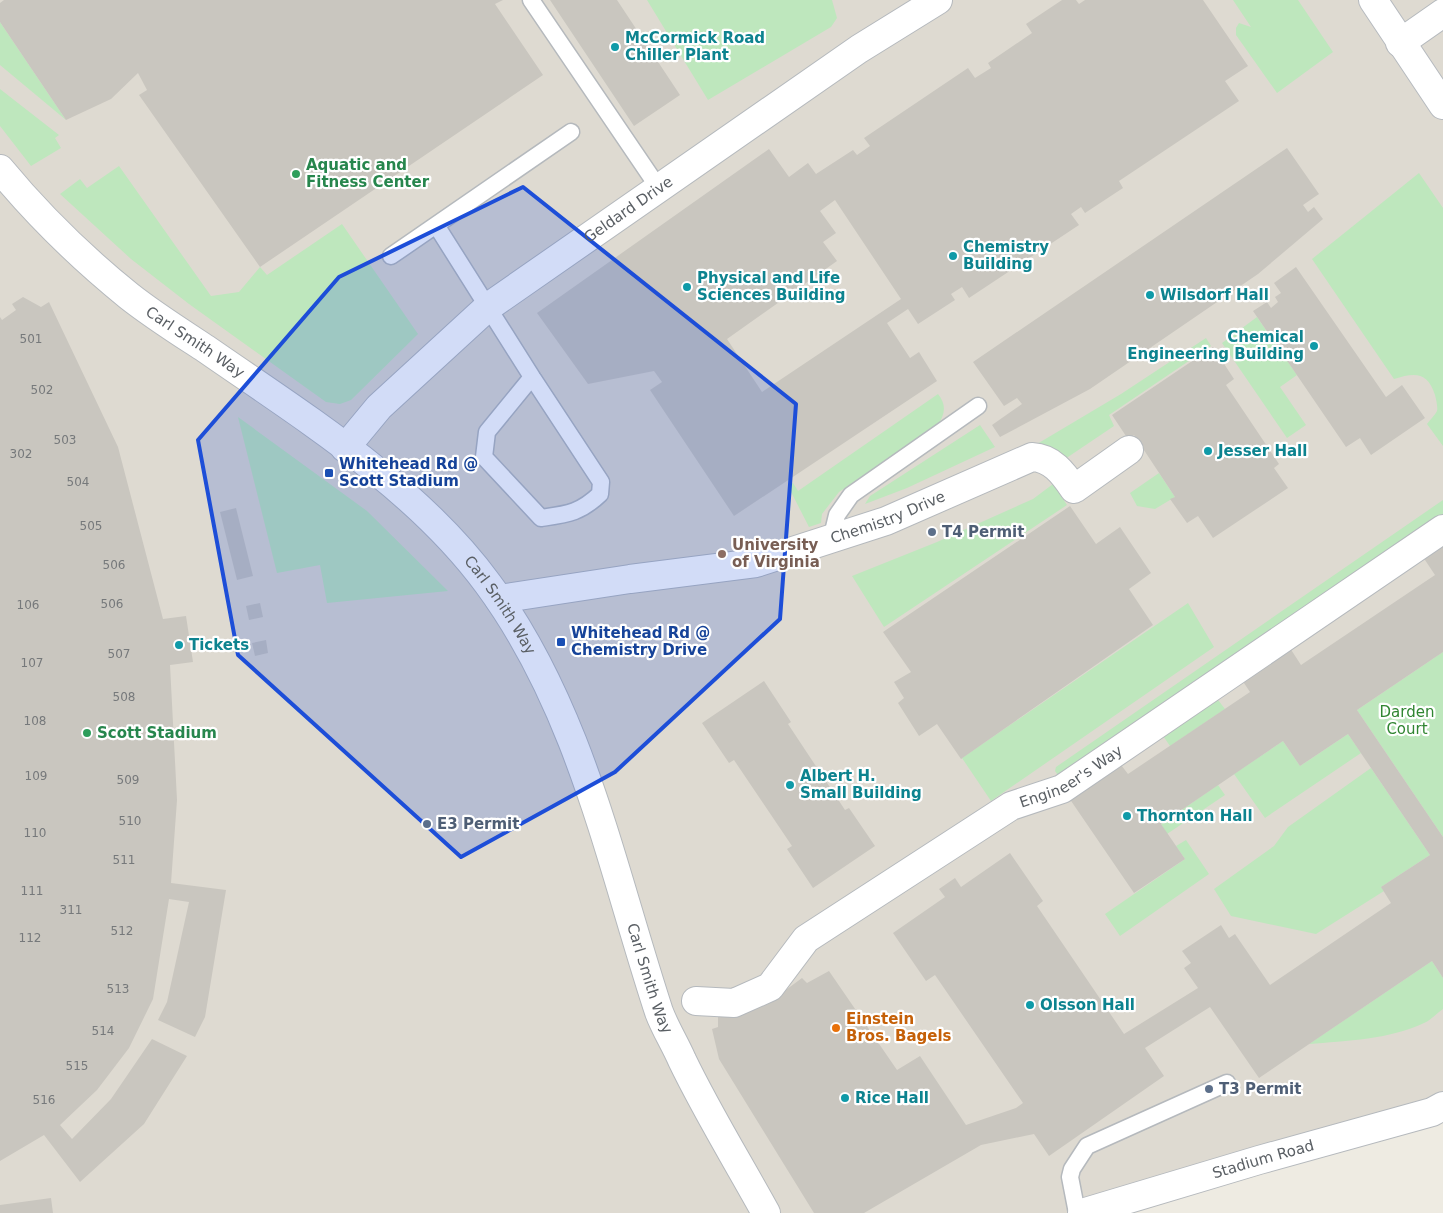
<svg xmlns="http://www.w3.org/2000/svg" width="1443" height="1213" font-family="'DejaVu Sans',sans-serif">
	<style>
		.education { fill: #dedad1 }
		.green { fill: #bee7bd }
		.building { fill: #c9c6bf; fill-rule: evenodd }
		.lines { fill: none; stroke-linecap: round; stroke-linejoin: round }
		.lane-casing { stroke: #b5b9bd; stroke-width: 19 }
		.street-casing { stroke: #b5b9bd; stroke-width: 30 }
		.secondary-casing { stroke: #b6babf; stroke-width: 30 }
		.lane { stroke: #fff; stroke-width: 16 }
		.street { stroke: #fff; stroke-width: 28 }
		.secondary { stroke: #fff; stroke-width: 28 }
		.marked { fill: #1d4ed8; fill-opacity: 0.2; stroke: #1d4ed8; stroke-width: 4; stroke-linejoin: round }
		.culture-dot { fill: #0f9aa8; stroke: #fff; stroke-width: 2 }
		.leisure-dot { fill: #2e9e5b; stroke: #fff; stroke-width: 2 }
		.transit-dot { fill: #1a4fb4; stroke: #fff; stroke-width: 2 }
		.service-dot { fill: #5c6f8a; stroke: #fff; stroke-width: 2 }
		.education-dot { fill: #8d6e63; stroke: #fff; stroke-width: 2 }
		.food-dot { fill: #e8710a; stroke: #fff; stroke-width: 2 }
		.labels { text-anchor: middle; stroke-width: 4.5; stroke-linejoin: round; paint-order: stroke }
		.number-label { font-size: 12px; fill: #76797b }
		.culture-label { font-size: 15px; font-weight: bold; fill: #0d838f; stroke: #fff; text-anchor: start }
		.leisure-label { font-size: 15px; font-weight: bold; fill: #27864d; stroke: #fff; text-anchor: start }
		.street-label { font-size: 15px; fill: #5a5f64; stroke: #fff }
		.transit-label { font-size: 15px; font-weight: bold; fill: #164399; stroke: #fff; text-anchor: start }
		.service-label { font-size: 15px; font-weight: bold; fill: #4e5e75; stroke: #fff; text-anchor: start }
		.education-label { font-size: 15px; font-weight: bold; fill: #785e54; stroke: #fff; text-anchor: start }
		.park-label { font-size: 15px; fill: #308531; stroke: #fff }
		.food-label { font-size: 15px; font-weight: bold; fill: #c56008; stroke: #fff; text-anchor: start }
	</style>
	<rect width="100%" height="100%" fill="#eeebe2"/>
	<path class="education" d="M0,0H1443V1109L1074,1213H0Z"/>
	<path class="green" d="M647,0H832L837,18L831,27L708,100Z
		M1233,0H1298L1333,52L1277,93L1236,35V28L1239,23L1251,27Z
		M0,22L66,120L0,65Z
		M0,89L59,135L55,138L61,148L31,166L0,126Z
		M119,166L211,296L239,292L260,267L267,275L342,224L418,334L351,400L340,404L326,402L189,304L131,259L60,194L80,179L87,188Z
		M1419,173L1443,208V446L1427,424C1430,420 1435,415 1437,411C1438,407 1436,399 1435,395C1428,372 1415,372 1394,379L1312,259Z
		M1257,317L1297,375L1280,387L1306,425L1287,438L1222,343Z
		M1206,338L1211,346L1109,415L1114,426L1065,459L1037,444L1121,394Z
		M938,394C947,405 945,415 937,426L839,492L822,514L821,523L809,527L788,486L793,483L798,491Z
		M238,417L367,511L448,591L327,603L320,565L277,573Z
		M980,425L995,447L907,488L865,504L870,496Z
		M1159,473L1175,497L1155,509L1137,506L1130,493Z
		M1053,484L1067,505L884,627L852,576L937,542L1033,499Z
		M1443,500V518L1066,773L1058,775L1055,771L1056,767Z
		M1188,603L1214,647L991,801L962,758Z
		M1443,652V837L1357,710Z
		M1215,696L1225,709L1170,746L1161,733Z
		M1348,734L1361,753L1265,818L1234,774L1283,741L1300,766Z
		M1371,768L1430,855L1381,887L1384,891L1316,934L1231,916L1214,889L1274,846L1288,827Z
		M1218,785L1225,795L1167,834L1161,824Z
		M1186,840L1209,874L1120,936L1105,914L1185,859L1176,846Z
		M1432,961L1443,978V1009C1437,1013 1431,1020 1424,1023C1392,1039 1345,1041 1309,1044Z"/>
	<path class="building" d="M4,0H503L495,4L543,75L260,267L139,95L147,90L138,73L111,99L66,120L0,22V3Z
		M550,0H617L680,95L634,126Z
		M1062,0H1076L1079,4L1085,0H1203L1248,66L1225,81L1239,101L1119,181L1123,188L1085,213L1081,207L1071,214L1079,225L969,298L962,287L951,294L955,300L918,324L908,309L887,323L910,358L919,352L937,381L734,516L650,390L662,382L654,371L588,384L537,313L769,149L789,177L808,163L816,174L853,150L857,155L870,146L864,138L968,68L975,78L991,68L988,63L1032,33L1026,24ZM835,200L901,299L762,392L727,339L837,261L823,242L836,233L820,211Z
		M1287,148L1319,194L1303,205L1308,212L1314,207L1323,219L1258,274L1090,389L1000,437L992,425L1022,404L1017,398L1004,406L973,362Z
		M1296,267L1386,397L1402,385L1425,418L1371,455L1360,438L1346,447L1253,311L1267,302L1271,308L1278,302L1275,297L1281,293L1274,283Z
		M23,297L41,307L49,302L118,447L163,619L186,616L193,662L170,665L177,800L171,883L226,890L205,1017L195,1037L158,1020L167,1002L189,902L169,899L153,999L129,1048L97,1090L60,1125L72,1139L111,1099L152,1039L187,1056L144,1124L80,1182L44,1135L0,1161V317L2,320L16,310L12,304Z
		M1213,347L1234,379L1226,385L1279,464L1274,468L1288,488L1213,538L1198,516L1187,523L1170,499L1175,497L1134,435L1128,439L1112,415Z
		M1070,506L1096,544L1120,527L1151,573L1129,589L1153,625L961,759L937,724L919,736L898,703L904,698L894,682L911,672L883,632Z
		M236,508L253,576L237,580L220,512Z
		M1443,544V652L1357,710L1443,837V978L1432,961L1259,1078L1210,1007L1145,1048L1164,1076L1049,1156L1034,1134L981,1145L864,1213H814L719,1059L712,1029L718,1027V1016L771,1001L802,978L807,983L829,971L897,1070L920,1056L966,1125L1016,1108L1023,1103L935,975L926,981L893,933L945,897L939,889L955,878L961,887L1010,853L1043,901L1037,906L1124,1034L1198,988L1184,968L1191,963L1182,951L1221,925L1229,938L1235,934L1270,985L1391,903L1381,887L1430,855L1348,734L1300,766L1283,741L1161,824L1185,859L1134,893L1067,795L1118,761L1128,774L1250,692L1240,677L1288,645L1301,665L1435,575L1423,557Z
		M260,603L263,617L249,620L246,606Z
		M266,640L268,653L255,656L252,643Z
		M764,681L791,722L788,724L845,810L849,808L875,846L813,888L787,849L792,846L734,760L729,763L702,723Z
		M51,1198L53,1213H0V1205Z"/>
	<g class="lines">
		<g class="lane-casing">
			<path id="lane" d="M531,0L658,187
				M436,225L532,377L601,482L600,494C580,513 568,514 541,518L484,457L487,432L532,377
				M391,256L571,132
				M831,540L837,515L851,495L978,406
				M1077,1213L1070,1177L1072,1169L1087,1146L1227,1083"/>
		</g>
		<g class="street-casing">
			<g id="street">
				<path d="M1400,43L1443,13"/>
				<path id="s1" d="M0,169C38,215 82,258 129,296C153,315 180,332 206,349C304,417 417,487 488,584C581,710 611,866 659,1012C665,1028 675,1044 682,1060C707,1112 738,1162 766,1213"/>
				<path id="s2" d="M345,448L379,407L488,307L859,49L938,0"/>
				<path id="s3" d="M499,599L630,579L756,563L886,521L1032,457C1052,458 1063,473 1074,489L1129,450"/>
				<path id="s4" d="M696,1001L734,1003L770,987L806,939L1011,806L1062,789L1443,529"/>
				<path id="s5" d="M1082,1213L1259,1160L1432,1112L1443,1106"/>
			</g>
		</g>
		<g class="secondary-casing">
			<path id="secondary" d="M1373,0L1443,105"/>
		</g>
		<use href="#lane" class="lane"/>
		<use href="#street" class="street"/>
		<use href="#secondary" class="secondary"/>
	</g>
	<path class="marked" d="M523,187L796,404L780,619L615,772L461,857L238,655L198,440L339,277Z"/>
	<g class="culture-dot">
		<circle cx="615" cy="47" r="5"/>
		<circle cx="953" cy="256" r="5"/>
		<circle cx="687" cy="287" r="5"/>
		<circle cx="1150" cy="295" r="5"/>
		<circle cx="1314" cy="346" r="5"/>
		<circle cx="1208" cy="451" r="5"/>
		<circle cx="179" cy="645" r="5"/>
		<circle cx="790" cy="785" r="5"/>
		<circle cx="1127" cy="816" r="5"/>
		<circle cx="1030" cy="1005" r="5"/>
		<circle cx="845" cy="1098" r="5"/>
	</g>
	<g class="leisure-dot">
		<circle cx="296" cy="174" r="5"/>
		<circle cx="87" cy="733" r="5"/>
	</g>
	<g class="transit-dot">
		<rect x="324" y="468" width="10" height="10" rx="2.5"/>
		<rect x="556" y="637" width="10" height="10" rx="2.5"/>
	</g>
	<g class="service-dot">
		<circle cx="932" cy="532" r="5"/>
		<circle cx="427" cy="824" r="5"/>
		<circle cx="1209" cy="1089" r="5"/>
	</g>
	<circle class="education-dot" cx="722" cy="554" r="5"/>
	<circle class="food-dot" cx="836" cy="1028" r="5"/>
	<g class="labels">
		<g class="number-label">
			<text x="31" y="343">501</text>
			<text x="42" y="394">502</text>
			<text x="65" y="444">503</text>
			<text x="21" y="458">302</text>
			<text x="78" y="486">504</text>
			<text x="91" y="530">505</text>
			<text x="114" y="569">506</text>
			<text x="112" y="608">506</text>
			<text x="28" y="609">106</text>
			<text x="119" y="658">507</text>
			<text x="32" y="667">107</text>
			<text x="124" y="701">508</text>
			<text x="35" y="725">108</text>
			<text x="36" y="780">109</text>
			<text x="128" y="784">509</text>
			<text x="130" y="825">510</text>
			<text x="35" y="837">110</text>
			<text x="124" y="864">511</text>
			<text x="32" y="895">111</text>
			<text x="71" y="914">311</text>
			<text x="122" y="935">512</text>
			<text x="30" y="942">112</text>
			<text x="118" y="993">513</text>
			<text x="103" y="1035">514</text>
			<text x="77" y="1070">515</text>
			<text x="44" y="1104">516</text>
		</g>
		<g class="culture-label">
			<text x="625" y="43">McCormick Road<tspan x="625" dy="17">Chiller Plant</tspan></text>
			<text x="963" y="252">Chemistry<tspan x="963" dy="17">Building</tspan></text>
			<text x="697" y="283">Physical and Life<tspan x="697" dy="17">Sciences Building</tspan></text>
			<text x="1160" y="300">Wilsdorf Hall</text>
			<text x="1304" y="342" text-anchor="end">Chemical<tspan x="1304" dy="17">Engineering Building</tspan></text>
			<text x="1218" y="456">Jesser Hall</text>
			<text x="189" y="650">Tickets</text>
			<text x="800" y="781">Albert H.<tspan x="800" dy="17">Small Building</tspan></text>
			<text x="1137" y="821">Thornton Hall</text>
			<text x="1040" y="1010">Olsson Hall</text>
			<text x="855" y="1103">Rice Hall</text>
		</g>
		<g class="leisure-label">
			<text x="306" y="170">Aquatic and<tspan x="306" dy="17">Fitness Center</tspan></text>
			<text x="97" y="738">Scott Stadium</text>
		</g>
		<g class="street-label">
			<text dy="5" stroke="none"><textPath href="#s2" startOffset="372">Geldard Drive</textPath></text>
			<text dy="5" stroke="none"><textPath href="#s1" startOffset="262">Carl Smith Way</textPath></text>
			<text dy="5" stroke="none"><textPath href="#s3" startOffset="399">Chemistry Drive</textPath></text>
			<text dy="5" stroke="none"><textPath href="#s1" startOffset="668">Carl Smith Way</textPath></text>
			<text dy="5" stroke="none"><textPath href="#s4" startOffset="449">Engineer's Way</textPath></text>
			<text dy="5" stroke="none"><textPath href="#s1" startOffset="1072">Carl Smith Way</textPath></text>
			<text dy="5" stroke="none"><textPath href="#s5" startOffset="189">Stadium Road</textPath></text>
		</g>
		<g class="transit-label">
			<text x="339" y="469">Whitehead Rd @<tspan x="339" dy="17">Scott Stadium</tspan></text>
			<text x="571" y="638">Whitehead Rd @<tspan x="571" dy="17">Chemistry Drive</tspan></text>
		</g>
		<g class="service-label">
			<text x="942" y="537">T4 Permit</text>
			<text x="437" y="829">E3 Permit</text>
			<text x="1219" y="1094">T3 Permit</text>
		</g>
		<g class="education-label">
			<text x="732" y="550">University<tspan x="732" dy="17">of Virginia</tspan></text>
		</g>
		<g class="park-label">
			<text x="1407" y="717">Darden<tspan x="1407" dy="17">Court</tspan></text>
		</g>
		<g class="food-label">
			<text x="846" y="1024">Einstein<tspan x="846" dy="17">Bros. Bagels</tspan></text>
		</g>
	</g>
</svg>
